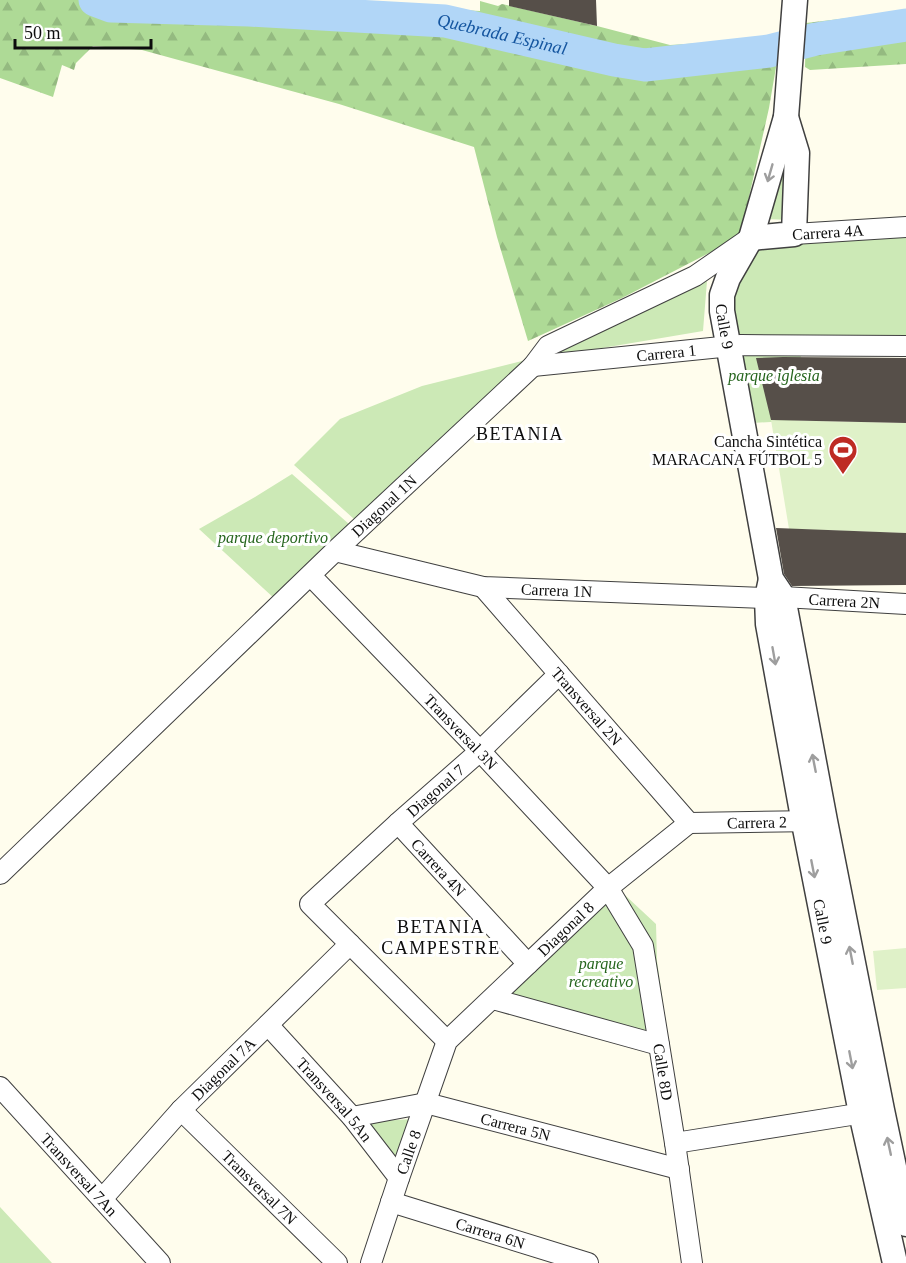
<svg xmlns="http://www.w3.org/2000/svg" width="906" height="1263" font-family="'Times New Roman',serif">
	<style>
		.grass { fill: #cce9b6 }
		.forest { fill: url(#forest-firs) }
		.pitch { fill: #dff1c8 }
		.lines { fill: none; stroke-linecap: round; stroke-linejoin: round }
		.river { stroke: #b1d6f7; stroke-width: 33 }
		.building { fill: #564f49 }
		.minor-casing { stroke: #404040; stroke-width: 22 }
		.tertiary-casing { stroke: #404040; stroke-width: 27 }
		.minor { stroke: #fff; stroke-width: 20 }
		.tertiary { stroke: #fff; stroke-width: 24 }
		.oneway { stroke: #9e9e9e }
		.labels { text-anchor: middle; stroke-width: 6; stroke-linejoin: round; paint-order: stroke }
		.street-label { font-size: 16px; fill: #0d0d0d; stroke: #fff }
		.park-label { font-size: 16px; font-style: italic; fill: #25651d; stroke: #fff }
		.poi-label { font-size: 16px; fill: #0d0d0d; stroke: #fff; text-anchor: end }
		.water-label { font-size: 18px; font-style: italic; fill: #1556a0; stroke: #fff }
		.neighbourhood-label { font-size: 18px; letter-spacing: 1.5px; fill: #0d0d0d; stroke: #fff }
	</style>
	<defs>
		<pattern id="forest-firs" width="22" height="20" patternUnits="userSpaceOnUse" patternTransform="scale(1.5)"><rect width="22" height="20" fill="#aeda96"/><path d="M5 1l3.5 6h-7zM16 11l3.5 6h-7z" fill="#94ba80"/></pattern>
	</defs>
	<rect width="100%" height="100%" fill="#fffded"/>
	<path class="grass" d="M787,162L790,220L766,219Z
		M906,234V339L732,341L735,278L754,244Z
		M707,281L703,331L555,356L554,351Z
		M741,345H800L805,420L752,423Z
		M530,359L354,519L294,465L340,419L422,386Z
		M292,474L349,524L275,599L199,529L255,497Z
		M613,884L656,924L657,961L663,1002L664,1037L493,999Z
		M413,1119L396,1164L362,1122Z
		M0,1207L52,1263H0Z"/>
	<path class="forest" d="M0,0H331L371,5L480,11V1L498,6L502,4L597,26L670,45L781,38L769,108L740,237L622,298L528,341L497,237L474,147L339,104L142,50L93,46L76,63L74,70L62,65L53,97L0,78Z
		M906,11V64L810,70L805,67L806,23Z"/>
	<path class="pitch" d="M771,420L906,423V533L789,529Z
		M906,948V988L877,990L873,951Z"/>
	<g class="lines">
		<path class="river" id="s1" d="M95,0L111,6L249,10L445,21L614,60L645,65L769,51L816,39L906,25"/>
	</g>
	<path class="building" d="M509,0H596L597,26L509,6Z
		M783,357L906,358V423L771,420L756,358Z
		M776,528L906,533V585L792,586L784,574Z"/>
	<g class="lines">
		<g class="minor-casing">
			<g id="minor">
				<path id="s2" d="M794,234L906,227"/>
				<path id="s3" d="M533,366L741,345L906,346"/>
				<path id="s4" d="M335,551L483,587L767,598L783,597L906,604"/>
				<path id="s5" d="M311,576L480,751L608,888L643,946L675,1143L692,1263"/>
				<path id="s6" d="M483,587L689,823"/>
				<path id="s7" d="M398,823L528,964"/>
				<path id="s8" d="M689,823L818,821"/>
				<path id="s9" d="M0,874L335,551L533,366L548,346L695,276L750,238"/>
				<path d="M493,999L659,1045"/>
				<path id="s10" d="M268,1025L352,1117L399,1178"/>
				<path id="s11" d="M447,1041L310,904L398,823L480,751L559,674"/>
				<path id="s12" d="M0,1087L160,1263"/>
				<path id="s13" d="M181,1110L337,1263"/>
				<path id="s14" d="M352,1117L426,1103L679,1169"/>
				<path d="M675,1143L876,1111"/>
				<path id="s15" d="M102,1199L181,1110L350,944"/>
				<path id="s16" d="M391,1202L588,1263"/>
				<path id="s17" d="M371,1263L399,1178L447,1041L608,888L689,823"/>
			</g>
		</g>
		<g class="tertiary-casing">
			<g id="tertiary">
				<path id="s18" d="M795,0L786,117L751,238L728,278L722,295V311L771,579L783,597L825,821L882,1110L906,1224"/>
				<path d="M751,238L794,234L797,153L786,117"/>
				<path id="s19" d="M771,579L767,598L768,624L804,823L861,1113L895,1263"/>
			</g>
		</g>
		<use href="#minor" class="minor"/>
		<use href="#tertiary" class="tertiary"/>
	</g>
	<defs><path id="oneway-shaft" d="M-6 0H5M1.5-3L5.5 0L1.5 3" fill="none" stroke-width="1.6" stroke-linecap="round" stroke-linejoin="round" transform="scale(1.5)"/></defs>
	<g class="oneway">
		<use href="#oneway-shaft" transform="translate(770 173) rotate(106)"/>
		<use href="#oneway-shaft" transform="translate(774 656) rotate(80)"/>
		<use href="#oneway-shaft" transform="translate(814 763) rotate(-101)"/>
		<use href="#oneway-shaft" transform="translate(813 869) rotate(79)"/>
		<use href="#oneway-shaft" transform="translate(851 955) rotate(-101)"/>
		<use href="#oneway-shaft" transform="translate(851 1060) rotate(79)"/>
		<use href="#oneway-shaft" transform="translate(889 1146) rotate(-102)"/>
	</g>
	<defs>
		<g id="stadium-pin" transform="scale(1.5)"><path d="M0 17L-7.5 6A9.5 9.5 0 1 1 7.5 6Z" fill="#be2b24" stroke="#fff"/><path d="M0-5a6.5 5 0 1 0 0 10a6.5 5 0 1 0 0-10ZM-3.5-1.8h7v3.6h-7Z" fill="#fff"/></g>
	</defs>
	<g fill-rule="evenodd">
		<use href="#stadium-pin" x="843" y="450"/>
	</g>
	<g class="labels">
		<g class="street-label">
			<text dy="6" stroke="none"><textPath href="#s2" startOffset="34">Carrera 4A</textPath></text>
			<text dy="6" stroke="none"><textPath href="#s18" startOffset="339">Calle 9</textPath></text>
			<text dy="6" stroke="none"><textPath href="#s3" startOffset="134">Carrera 1</textPath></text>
			<text dy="6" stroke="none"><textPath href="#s9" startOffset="532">Diagonal 1N</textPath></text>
			<text dy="6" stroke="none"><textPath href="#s4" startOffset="226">Carrera 1N</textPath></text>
			<text dy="6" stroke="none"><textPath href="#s4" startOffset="514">Carrera 2N</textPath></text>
			<text dy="6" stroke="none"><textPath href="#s6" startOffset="158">Transversal 2N</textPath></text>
			<text dy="6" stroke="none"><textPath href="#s5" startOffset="216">Transversal 3N</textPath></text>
			<text dy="6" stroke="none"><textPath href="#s11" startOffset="363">Diagonal 7</textPath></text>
			<text dy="6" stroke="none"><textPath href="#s8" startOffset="68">Carrera 2</textPath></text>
			<text dy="6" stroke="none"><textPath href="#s7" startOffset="60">Carrera 4N</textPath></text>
			<text dy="6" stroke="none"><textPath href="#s19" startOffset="348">Calle 9</textPath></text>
			<text dy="6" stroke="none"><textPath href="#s17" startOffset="398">Diagonal 8</textPath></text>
			<text dy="6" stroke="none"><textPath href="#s15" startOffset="178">Diagonal 7A</textPath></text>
			<text dy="6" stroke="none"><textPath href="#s5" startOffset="626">Calle 8D</textPath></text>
			<text dy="6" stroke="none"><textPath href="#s10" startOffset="100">Transversal 5An</textPath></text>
			<text dy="6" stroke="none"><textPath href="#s14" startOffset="168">Carrera 5N</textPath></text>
			<text dy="6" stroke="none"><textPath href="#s17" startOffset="117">Calle 8</textPath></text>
			<text dy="6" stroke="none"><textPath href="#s12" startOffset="118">Transversal 7An</textPath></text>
			<text dy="6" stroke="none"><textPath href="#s13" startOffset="110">Transversal 7N</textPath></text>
			<text dy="6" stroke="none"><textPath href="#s16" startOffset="104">Carrera 6N</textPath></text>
		</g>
		<g class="park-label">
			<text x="774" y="381">parque iglesia</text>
			<text x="273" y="543">parque deportivo</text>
			<text x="601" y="969">parque<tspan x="601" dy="18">recreativo</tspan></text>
		</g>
		<g class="poi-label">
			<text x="822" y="447">Cancha Sintética<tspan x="822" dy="18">MARACANA FÚTBOL 5</tspan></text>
		</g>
		<g class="water-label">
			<text dy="6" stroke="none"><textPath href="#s1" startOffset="410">Quebrada Espinal</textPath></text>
		</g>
		<g class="neighbourhood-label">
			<text x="520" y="440">BETANIA</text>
			<text x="441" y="933">BETANIA<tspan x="441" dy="21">CAMPESTRE</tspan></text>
		</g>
	</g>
	<path d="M15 39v9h136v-9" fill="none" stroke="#0d0d0d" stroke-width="3"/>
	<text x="24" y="39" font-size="18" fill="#0d0d0d" stroke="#ffffff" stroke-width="4.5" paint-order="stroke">50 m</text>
</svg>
